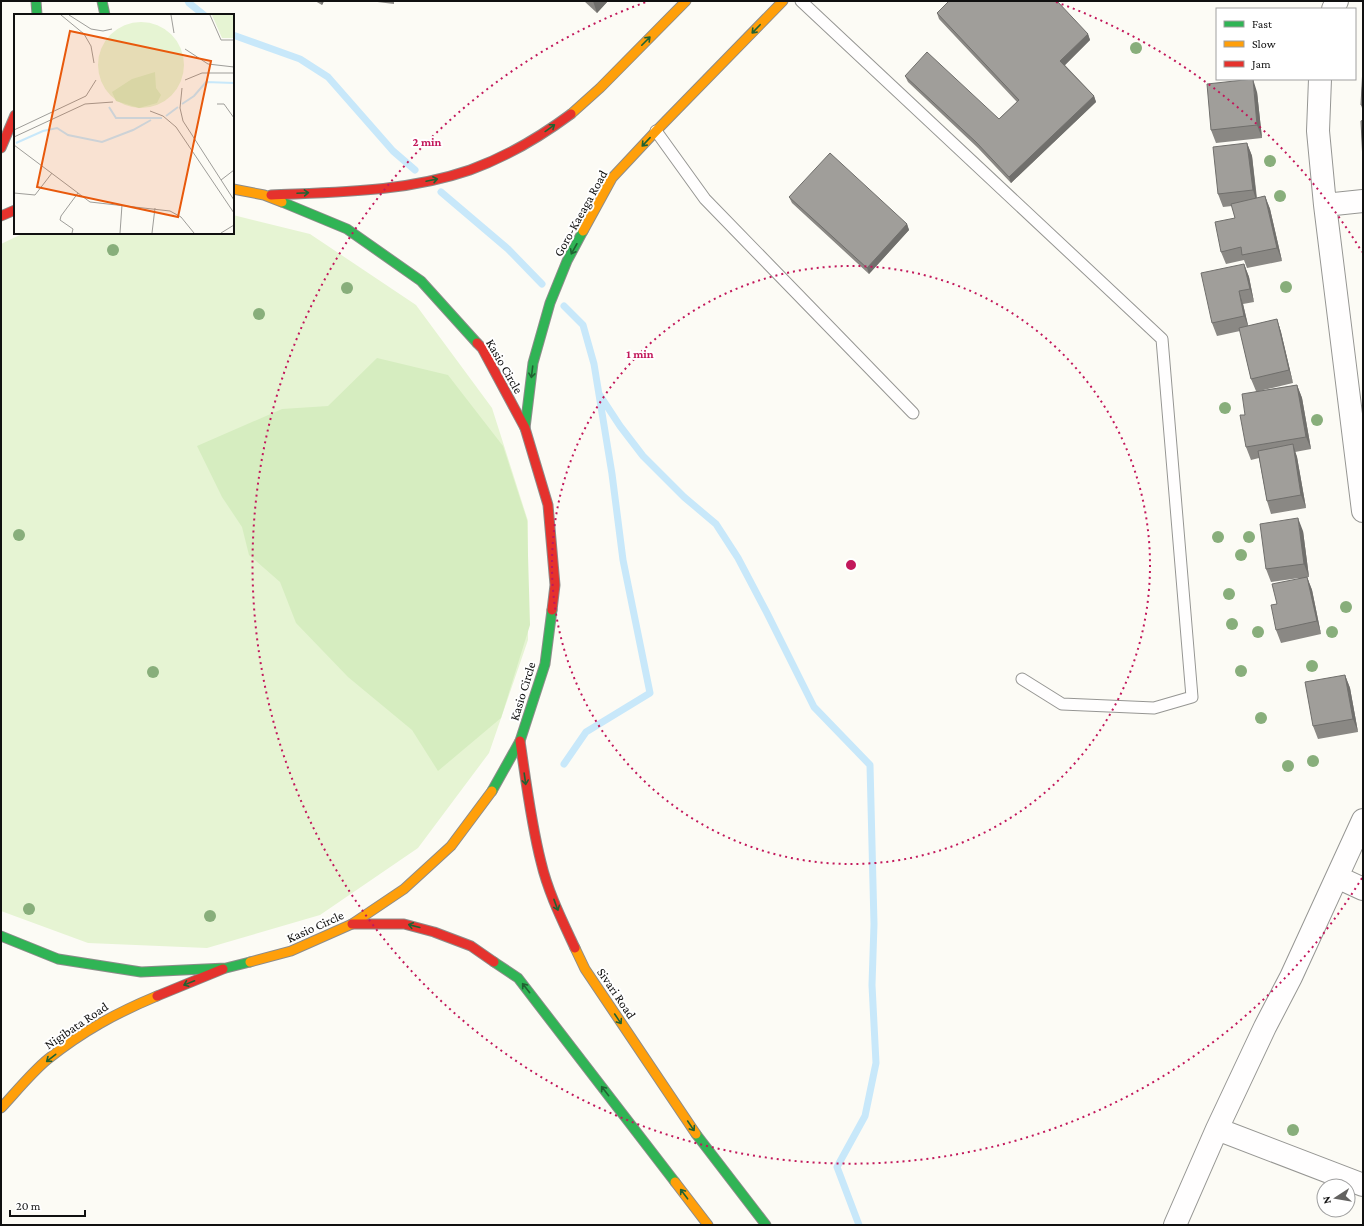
<svg xmlns="http://www.w3.org/2000/svg" width="1364" height="1226" font-family="'Crimson Pro',serif">
	<style>
		.green { fill: #e6f4d3 }
		.forest { fill: #d6edc0 }
		.lines { fill: none; stroke-linecap: round; stroke-linejoin: round }
		.stream { stroke: #c8e8fa; stroke-width: 7 }
		.lane-casing { stroke: #969693; stroke-width: 13 }
		.street-casing { stroke: #969693; stroke-width: 24 }
		.fast-casing { stroke: #8d8c8a; stroke-width: 11 }
		.slow-casing { stroke: #8d8c8a; stroke-width: 11 }
		.jam-casing { stroke: #8d8c8a; stroke-width: 11 }
		.lane { stroke: #fffefe; stroke-width: 11 }
		.street { stroke: #fffefe; stroke-width: 22 }
		.fast { stroke: #30b455; stroke-width: 9 }
		.slow { stroke: #ff9f0a; stroke-width: 9 }
		.jam { stroke: #e5322d; stroke-width: 9 }
		.tree { fill: #88ae7b }
		.wall { fill: #8a8884 }
		.shaded-wall { fill: #706f6c }
		.building { fill: #a09e9a; stroke: #706f6c }
		.oneway { stroke: #206232 }
		.ring { fill: none; stroke: #c2185b; stroke-width: 2; stroke-dasharray: 2 4 }
		.labels { text-anchor: middle; stroke-width: 4; stroke-linejoin: round; paint-order: stroke }
		.street-label { font-size: 13px; fill: #101010; stroke: #fff }
		.inset-river { fill: none; stroke: #c8e8fa; stroke-width: 2 }
		.inset-road { fill: none; stroke: #9e9d99; stroke-width: 1 }
		.view { fill: #e8590c; fill-opacity: 0.15; stroke: #e8590c; stroke-width: 2 }
		.inset-edge { fill: none; stroke: #101010; stroke-width: 2 }
		.centre { fill: #c2185b; stroke: #fff; stroke-width: 2 }
		.ring-label { font-size: 12px; text-anchor: middle; font-weight: bold; fill: #c2185b; stroke: #fff; stroke-width: 4; stroke-linejoin: round; paint-order: stroke }
	</style>
	<rect width="100%" height="100%" fill="#fcfbf5"/>
	<path class="green" d="M233,215L310,234L416,305L492,408L528,521V640L489,753L418,848L320,915L207,948L88,943L1,911V244L24,233H233Z"/>
	<path class="forest" d="M377,358L448,375L503,446L527,520L530,625L501,718L438,771L412,730L348,677L296,623L280,582L249,555L242,527L222,497L197,446L282,409L328,406Z"/>
	<g class="lines">
		<path class="stream" d="M188,1L189,3L204,15
			M233,35L300,59L328,77L393,151L415,170
			M441,192L508,249L542,284
			M599,394L620,426L643,456L684,497L716,524L738,558L767,613L814,707L870,765L874,924L872,985L876,1063L865,1116L837,1167L859,1225
			M564,764L586,732L650,693L623,560L612,474L594,364L583,325L564,306"/>
		<g class="lane-casing">
			<path id="lane" d="M801,1L1162,339L1192,697L1154,708L1062,704L1022,679
				M656,131L705,199L913,413"/>
		</g>
		<g class="street-casing">
			<path id="street" d="M1333,9L1337,1
				M1320,79L1318,131L1325,205L1363,511
				M1325,205L1363,201
				M1337,877L1363,889
				M1217,1129L1363,1185
				M1175,1225L1217,1129L1265,1027L1291,977L1363,820"/>
		</g>
		<g class="fast-casing">
			<path id="fast" d="M36,1L37,15
				M102,1L105,15
				M282,202L347,229L421,281L477,343
				M525,428L533,363L550,303L567,261L583,231
				M492,791L520,741L545,664L552,610
				M1,936L58,959L141,972L226,968L250,962
				M494,962L518,978L675,1182
				M696,1134L766,1225"/>
		</g>
		<g class="slow-casing">
			<path id="slow" d="M571,114L600,88L686,1
				M233,189L264,195L282,202
				M583,231L612,178L656,131L783,1
				M575,948L585,969L696,1134
				M250,962L291,951L352,924L404,889L451,846L492,791
				M1,1108C15,1093 32,1072 48,1059C83,1031 116,1013 157,996
				M675,1182L708,1225"/>
		</g>
		<g class="jam-casing">
			<path id="jam" d="M1,148L15,115
				M271,195C338,192 406,192 470,170C506,157 540,137 571,114
				M1,216L15,210
				M477,343L482,348L525,428L548,505L555,585L552,610
				M520,741C526,781 531,823 541,862C548,892 562,920 575,948
				M352,924H404L434,932L471,946L494,962
				M157,996L223,969"/>
		</g>
		<use href="#lane" class="lane"/>
		<use href="#street" class="street"/>
		<use href="#fast" class="fast"/>
		<use href="#slow" class="slow"/>
		<use href="#jam" class="jam"/>
	</g>
	<g class="tree">
		<circle cx="1136" cy="48" r="6"/>
		<circle cx="1270" cy="161" r="6"/>
		<circle cx="1280" cy="196" r="6"/>
		<circle cx="113" cy="250" r="6"/>
		<circle cx="1286" cy="287" r="6"/>
		<circle cx="347" cy="288" r="6"/>
		<circle cx="259" cy="314" r="6"/>
		<circle cx="1225" cy="408" r="6"/>
		<circle cx="1317" cy="420" r="6"/>
		<circle cx="19" cy="535" r="6"/>
		<circle cx="1218" cy="537" r="6"/>
		<circle cx="1249" cy="537" r="6"/>
		<circle cx="1241" cy="555" r="6"/>
		<circle cx="1229" cy="594" r="6"/>
		<circle cx="1346" cy="607" r="6"/>
		<circle cx="1232" cy="624" r="6"/>
		<circle cx="1258" cy="632" r="6"/>
		<circle cx="1332" cy="632" r="6"/>
		<circle cx="1312" cy="666" r="6"/>
		<circle cx="1241" cy="671" r="6"/>
		<circle cx="153" cy="672" r="6"/>
		<circle cx="1261" cy="718" r="6"/>
		<circle cx="1313" cy="761" r="6"/>
		<circle cx="1288" cy="766" r="6"/>
		<circle cx="29" cy="909" r="6"/>
		<circle cx="210" cy="916" r="6"/>
		<circle cx="1293" cy="1130" r="6"/>
	</g>
	<path class="wall" d="M315,1H324L322,5Z
		M369,1H394V4Z
		M584,1H608L597,13Z
		M937,13L1088,34L1090,40L1065,65L1094,96L1096,102L1011,183L978,148L908,82L905,76L999,119L1017,102L939,19Z
		M1363,67V111L1361,105Z
		M1257,92L1262,138L1216,143L1211,130Z
		M1247,143L1252,156L1257,198L1265,196L1270,209L1282,261L1247,268L1244,260L1226,264L1221,252L1235,218L1232,206L1223,207L1218,194Z
		M789,197L907,224L909,230L869,274L792,203Z
		M1244,264L1249,277L1254,302L1243,304L1248,326L1277,319L1281,332L1293,383L1259,391L1297,385L1302,398L1311,449L1295,452L1297,457L1306,508L1271,514L1267,501L1259,458L1251,460L1246,447L1245,415L1256,391L1251,379L1240,331L1217,336L1212,323Z
		M1303,531L1309,577H1307L1312,590L1321,634L1281,643L1276,630L1277,604L1299,578L1271,582L1266,569Z
		M1345,675L1350,688L1358,732L1318,739L1313,726Z"/>
	<path class="shaded-wall" d="M321,1H324L322,5Z
		M593,1H608L597,13Z
		M1088,34L1090,40L1063,67L1060,61Z
		M1253,79L1257,92L1262,138L1257,125Z
		M1094,96L1096,102L1011,183L1009,177Z
		M1247,143L1252,156L1257,203L1253,190Z
		M1265,196L1270,209L1282,261L1277,248Z
		M907,224L909,230L869,274L867,268Z
		M1244,264L1249,277L1254,302L1250,289Z
		M1239,291L1243,304L1249,329L1244,316Z
		M1277,319L1281,332L1293,383L1289,370Z
		M1297,385L1302,398L1311,449L1306,437Z
		M1293,444L1297,457L1306,508L1301,495Z
		M1298,518L1303,531L1309,577L1304,564Z
		M1307,577L1312,590L1321,634L1317,621Z
		M1345,675L1350,688L1358,732L1353,719Z"/>
	<path class="building" d="M949,1H1057L1088,34L1060,61L1094,96L1009,177L976,142L905,76L927,52L999,119L1019,100L937,13Z
		M1363,67V105H1361Z
		M1253,79L1257,125L1211,130L1207,84Z
		M1363,120V162L1361,121Z
		M1247,143L1253,190L1218,194L1213,147Z
		M830,153L907,224L867,268L789,197Z
		M1265,196L1277,248L1242,255L1241,247L1221,252L1215,222L1235,218L1231,204Z
		M1244,264L1250,289L1239,291L1244,316L1212,323L1201,273Z
		M1277,319L1289,370L1251,379L1239,328Z
		M1297,385L1306,437L1246,447L1240,415H1245L1242,394Z
		M1293,444L1301,495L1267,501L1258,451Z
		M1298,518L1304,564L1266,569L1260,524Z
		M1307,577L1317,621L1276,630L1271,605L1277,604L1272,584Z
		M1345,675L1353,719L1313,726L1305,682Z"/>
	<defs><path id="oneway-shaft" d="M-6 0H5M1.5-3L5.5 0L1.5 3" fill="none" stroke-width="1.6" stroke-linecap="round" stroke-linejoin="round"/></defs>
	<g class="oneway">
		<use href="#oneway-shaft" transform="translate(756 29) rotate(134)"/>
		<use href="#oneway-shaft" transform="translate(646 41) rotate(-45)"/>
		<use href="#oneway-shaft" transform="translate(550 128) rotate(-36)"/>
		<use href="#oneway-shaft" transform="translate(646 142) rotate(133)"/>
		<use href="#oneway-shaft" transform="translate(432 180) rotate(-12)"/>
		<use href="#oneway-shaft" transform="translate(303 193) rotate(-3)"/>
		<use href="#oneway-shaft" transform="translate(574 249) rotate(119)"/>
		<use href="#oneway-shaft" transform="translate(532 372) rotate(97)"/>
		<use href="#oneway-shaft" transform="translate(525 779) rotate(82)"/>
		<use href="#oneway-shaft" transform="translate(556 905) rotate(70)"/>
		<use href="#oneway-shaft" transform="translate(414 926) rotate(-165)"/>
		<use href="#oneway-shaft" transform="translate(189 983) rotate(158)"/>
		<use href="#oneway-shaft" transform="translate(526 988) rotate(-128)"/>
		<use href="#oneway-shaft" transform="translate(618 1019) rotate(56)"/>
		<use href="#oneway-shaft" transform="translate(51 1058) rotate(142)"/>
		<use href="#oneway-shaft" transform="translate(605 1091) rotate(-128)"/>
		<use href="#oneway-shaft" transform="translate(691 1126) rotate(56)"/>
		<use href="#oneway-shaft" transform="translate(684 1194) rotate(-127)"/>
	</g>
	<g class="ring">
		<circle cx="851" cy="565" r="299"/>
		<path d="M1362 878A599 599 0 1 1 646 2M1056 2A599 599 0 0 1 1362 252"/>
	</g>
	<g class="labels">
		<g class="street-label">
			<text transform="translate(580 213) rotate(-61)" y="5">Goro-Kaeaga Road</text>
			<text transform="translate(505 366) rotate(60)" y="5">Kasio Circle</text>
			<text transform="translate(522 691) rotate(-73)" y="5">Kasio Circle</text>
			<text transform="translate(315 926) rotate(-24)" y="5">Kasio Circle</text>
			<text transform="translate(617 993) rotate(56)" y="5">Sivari Road</text>
			<text transform="translate(76 1025) rotate(-34)" y="5">Nigibata Road</text>
		</g>
	</g>
	<g transform="translate(14 14)">
		<rect width="220" height="220" fill="#fcfbf5"/>
		<path d="M198,1H220V24H208ZM84 51a43 43 0 1 1 86 0a43 43 0 1 1-86 0Z" fill="#e6f4d3"/>
		<path d="M141,58L142,74L147,81L143,89L125,94L102,87L98,78L118,65Z" fill="#d6edc0"/>
		<path class="inset-river" d="M168,90L180,82L192,68L220,69M95,93L102,104H148M152,102L164,93M2,129L29,117L43,114L54,121L88,128L119,116L137,106"/>
		<path class="inset-road" d="M47,1L70,20L77,32L80,49M55,1L77,15L89,17L98,15M157,1L160,19M196,1L207,26H220M171,35L194,50L220,53M171,66L188,59H220M168,74L166,94L169,107L220,186M203,90H210L220,104M136,97L149,102L162,113L220,199M0,116L72,82L82,66M0,123L71,90L99,88M0,131L76,188L156,197L167,203L180,219M207,166L220,156M0,179L21,181L38,159M58,219L59,215L46,206L47,202L64,179M106,219L108,191M138,219L141,194M207,219L220,211"/>
		<path class="view" d="M56,17L197,47L164,203L23,173Z"/>
		<rect width="220" height="220" class="inset-edge"/>
	</g>
	<circle cx="851" cy="565" r="6" class="centre"/>
	<g class="ring-label">
		<text x="427" y="146">2 min</text>
		<text x="640" y="358">1 min</text>
	</g>
	<rect width="1364" height="1226" fill="none" stroke="#101010" stroke-width="4"/>
	<rect x="1216" y="8" width="140" height="72" fill="#ffffff" stroke="#9f9f9f"/>
	<rect x="1224" y="21" width="20" height="6" fill="#30b455" stroke="#9f9f9f"/>
	<text x="1252" y="28" font-size="12" fill="#101010">Fast</text>
	<rect x="1224" y="41" width="20" height="6" fill="#ff9f0a" stroke="#9f9f9f"/>
	<text x="1252" y="48" font-size="12" fill="#101010">Slow</text>
	<rect x="1224" y="61" width="20" height="6" fill="#e5322d" stroke="#9f9f9f"/>
	<text x="1252" y="68" font-size="12" fill="#101010">Jam</text>
	<g transform="translate(1336 1198) rotate(258)"><circle r="19" fill="#ffffff" stroke="#9f9f9f"/>
	<path d="M0-3L7 15L0 10L-7 15Z" fill="#636260"/>
	<text y="-6" font-size="11" font-weight="bold" text-anchor="middle" fill="#101010">N</text>
	</g>
	<path d="M10 1210v6h75v-6" fill="none" stroke="#101010" stroke-width="2"/>
	<text x="16" y="1210" font-size="12" fill="#101010" stroke="#ffffff" stroke-width="3" paint-order="stroke">20 m</text>
</svg>
